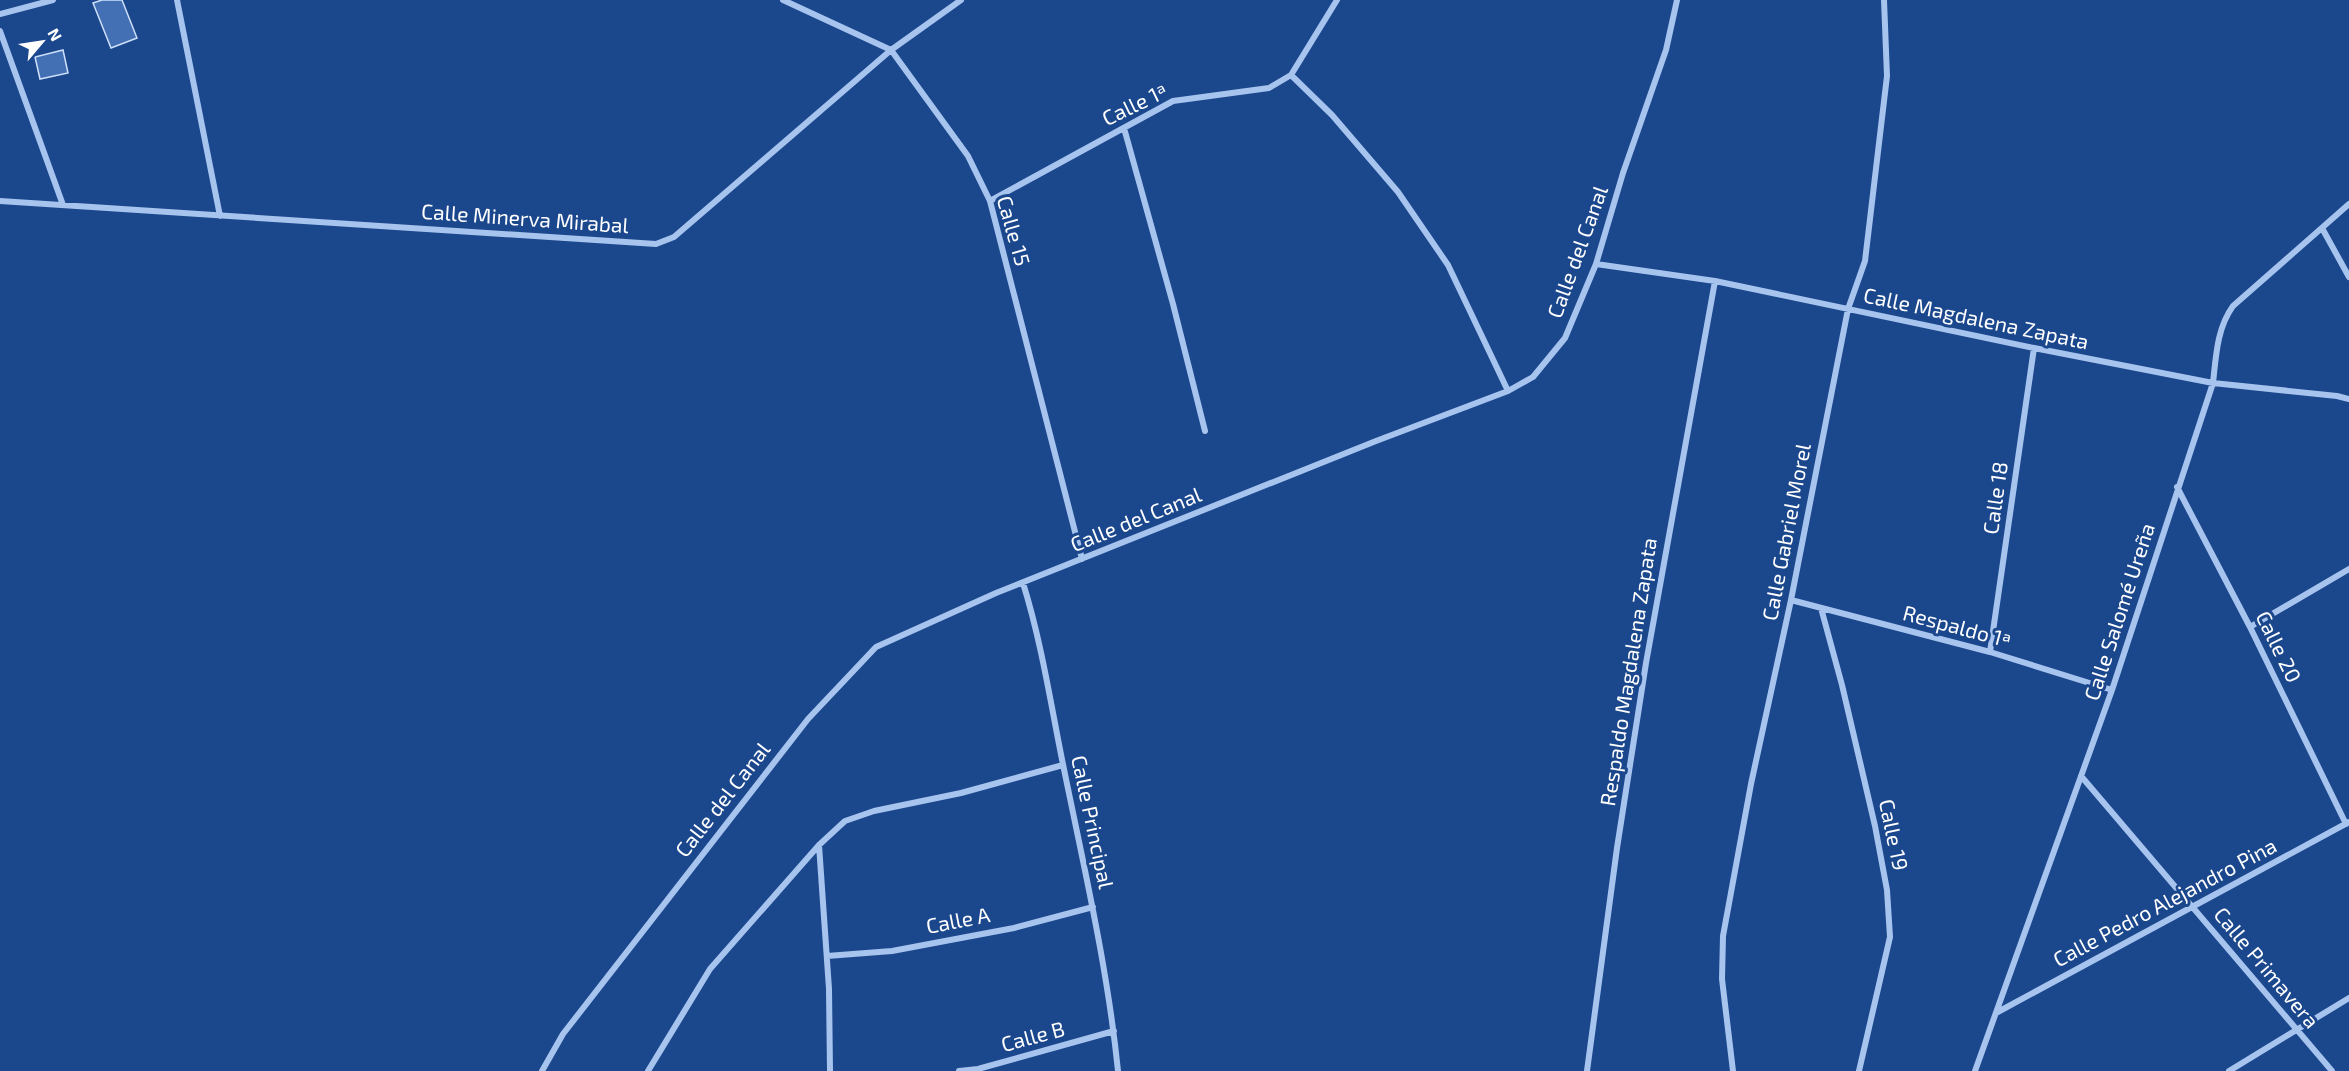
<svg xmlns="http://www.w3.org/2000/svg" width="2349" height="1071" font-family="'Exo 2',sans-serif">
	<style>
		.building { fill: #4370b5; stroke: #cddffa; stroke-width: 1.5 }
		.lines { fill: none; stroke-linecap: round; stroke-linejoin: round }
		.minor { stroke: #a7c4ee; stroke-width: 6 }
		.labels { text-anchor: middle; stroke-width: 6; stroke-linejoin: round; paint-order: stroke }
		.street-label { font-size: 21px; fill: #fff; stroke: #1b478d }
	</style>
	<rect width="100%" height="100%" fill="#1b478d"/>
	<path class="building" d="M102,0H122L137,38L111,48L93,3Z
		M63,50L68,73L40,79L35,57Z"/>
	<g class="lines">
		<path class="minor" d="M177,0L220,216
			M783,0L891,50L968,156L990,201L1082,559
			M0,14L53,0
			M0,31L63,205
			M1291,75L1332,115L1398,192L1448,265L1508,391
			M1124,128L1173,304L1205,431
			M0,201L656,244L674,237L891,50L961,0
			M990,201L1173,101L1269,88L1291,75L1337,0
			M2322,228L2349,277
			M1596,264L1715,281L2034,348L2213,383L2337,396L2349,399
			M2177,487L2250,627L2346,824
			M1023,583C1043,647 1052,713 1066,779C1086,876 1108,972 1118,1071
			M1791,600L1990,652L2112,690
			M1821,608L1842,685L1875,826L1887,890L1890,937L1859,1071
			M2250,627L2349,569
			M1990,652L2034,348
			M2081,776L2332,1071
			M819,845L829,989L830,1071
			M827,956L892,951L1014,928L1093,907
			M1996,1013L2349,822
			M542,1071L563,1034L808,719L876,647L996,593L1376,441L1508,391L1533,377L1565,338L1596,264L1623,173L1666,50L1677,0
			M648,1071L710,969L819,845L845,821L874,811L961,793L1063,765
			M959,1071L978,1069L1114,1031
			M1587,1071L1617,848L1646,663L1715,281
			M1733,1071L1722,979L1723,936L1751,784L1791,600L1848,309L1865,261L1887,76L1884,0
			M1975,1071L2112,690L2213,383C2216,356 2217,328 2233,306L2349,204
			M2229,1071L2349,998"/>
	</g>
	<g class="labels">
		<g class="street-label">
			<text transform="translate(1135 105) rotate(-26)" y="7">Calle 1ª</text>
			<text transform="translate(525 219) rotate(4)" y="7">Calle Minerva Mirabal</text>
			<text transform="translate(1013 231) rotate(74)" y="7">Calle 15</text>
			<text transform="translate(1578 252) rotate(-70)" y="7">Calle del Canal</text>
			<text transform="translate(1976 319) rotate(12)" y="7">Calle Magdalena Zapata</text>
			<text transform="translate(1996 498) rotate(-82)" y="7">Calle 18</text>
			<text transform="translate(1136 520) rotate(-22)" y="7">Calle del Canal</text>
			<text transform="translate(1787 532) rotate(-79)" y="7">Calle Gabriel Morel</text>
			<text transform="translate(2120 612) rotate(-72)" y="7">Calle Salomé Ureña</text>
			<text transform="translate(1957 627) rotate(15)" y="7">Respaldo 1ª</text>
			<text transform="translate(2278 647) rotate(64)" y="7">Calle 20</text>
			<text transform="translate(1629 672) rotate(-81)" y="7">Respaldo Magdalena Zapata</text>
			<text transform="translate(723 800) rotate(-52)" y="7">Calle del Canal</text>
			<text transform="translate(1092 822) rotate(78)" y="7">Calle Principal</text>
			<text transform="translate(1893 835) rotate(78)" y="7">Calle 19</text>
			<text transform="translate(2165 903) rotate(-28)" y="7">Calle Pedro Alejandro Pina</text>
			<text transform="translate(958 921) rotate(-11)" y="7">Calle A</text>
			<text transform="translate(2266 968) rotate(50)" y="7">Calle Primavera</text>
			<text transform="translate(1033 1037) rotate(-15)" y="7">Calle B</text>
		</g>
	</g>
	<g transform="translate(42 42) rotate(61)" stroke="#1b478d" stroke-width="4.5" paint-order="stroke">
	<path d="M0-4.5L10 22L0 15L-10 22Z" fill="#ffffff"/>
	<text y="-9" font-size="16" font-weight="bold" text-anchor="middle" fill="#ffffff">N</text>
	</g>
</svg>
